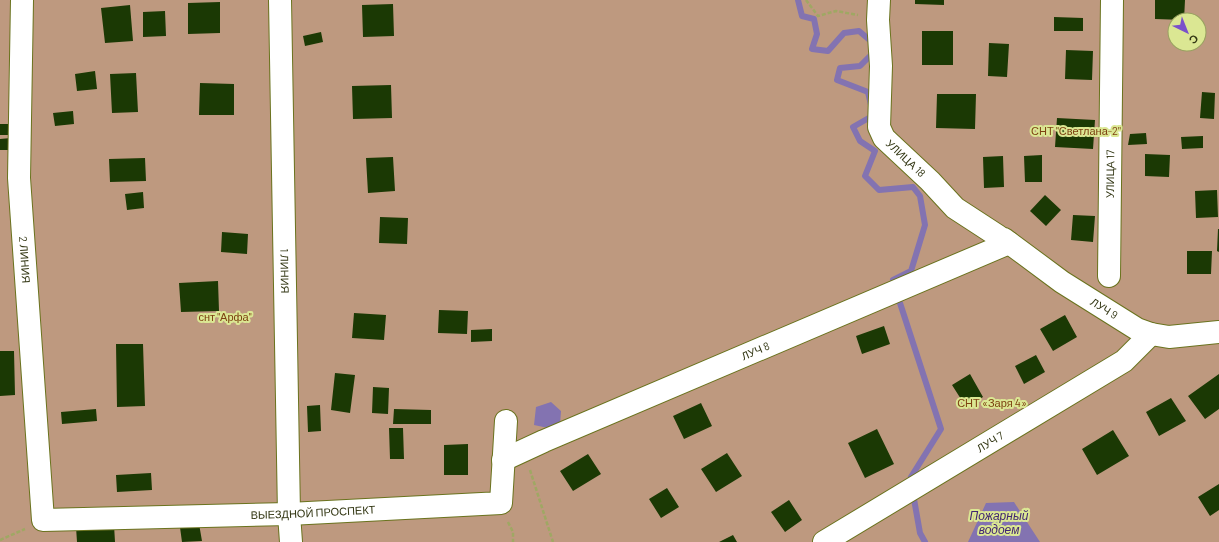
<svg xmlns="http://www.w3.org/2000/svg" width="1219" height="542" font-family="Barlow,sans-serif">
	<style>
		.green { fill: #be997f; fill-rule: evenodd }
		.water { fill: #8373b1 }
		.lines { fill: none; stroke-linecap: round; stroke-linejoin: round }
		.stream { stroke: #8373b1; stroke-width: 6 }
		.building { fill: #1b3904 }
		.street-casing { stroke: #6a731e; stroke-width: 24 }
		.path { stroke: #9fa863; stroke-width: 2.5; stroke-dasharray: 4 2; stroke-linecap: butt }
		.street { stroke: #fff; stroke-width: 22 }
		.labels { text-anchor: middle; stroke-width: 4; stroke-linejoin: round; paint-order: stroke }
		.park-label { font-size: 11px; fill: #7d4211; stroke: #dbe793 }
		.street-label { font-size: 11px; fill: #333714; stroke: #dbe793 }
		.water-label { font-size: 12px; font-style: italic; fill: #402571; stroke: #dbe793 }
	</style>
	<rect width="100%" height="100%" fill="#ced986"/>
	<path class="green" d="M0,0H1219V542H0ZM1175,20H1199V44H1175Z"/>
	<path class="water" d="M551,402L561,411L560,425L548,428L534,425L536,407Z
		M1014,502L1040,542H968L986,503Z"/>
	<g class="lines">
		<path class="stream" d="M798,0L802,16L814,19L817,34L812,49L828,51L844,33L859,31L872,42V54L860,66L840,68L837,80L868,92L871,105
			M874,114V115L853,127L860,141L875,151L865,176L879,190L913,187L920,196L925,225L911,271L893,280
			M900,303L941,429L911,477
			M914,499L920,533L925,542"/>
	</g>
	<path class="building" d="M915,0H944V5L915,4Z
		M1155,0H1185L1184,20L1155,19Z
		M220,2V33L188,34V3Z
		M393,4L394,36L363,37L362,5Z
		M130,5L133,41L105,43L101,8Z
		M165,11L166,36L143,37V12Z
		M1054,17L1083,18V31H1054Z
		M922,31H953V65H922Z
		M321,32L323,42L305,46L303,36Z
		M989,43L1009,44L1007,77L988,76Z
		M1066,50L1093,51L1092,80L1065,79Z
		M95,71L97,89L77,91L75,74Z
		M136,73L138,112L112,113L110,74Z
		M200,83L234,84V115H199Z
		M391,85L392,118L353,119L352,86Z
		M1202,92L1215,93L1214,119L1200,118Z
		M937,94H976L975,129L936,128Z
		M73,111L74,124L55,126L53,113Z
		M1057,118L1095,120L1093,149L1055,147Z
		M0,124H10V135H0Z
		M1146,133L1147,144L1128,145L1130,134Z
		M1203,136V148L1182,149L1181,137Z
		M11,138V150H0V139Z
		M1145,154L1170,155L1169,177L1145,176Z
		M1042,155V182H1025L1024,156Z
		M1003,156L1004,187L984,188L983,157Z
		M393,157L395,191L368,193L366,158Z
		M145,158L146,181L110,182L109,159Z
		M1217,190L1218,217L1196,218L1195,191Z
		M143,192L144,208L127,210L125,194Z
		M1045,195L1061,210L1046,226L1030,211Z
		M1073,215L1095,216L1093,242L1071,240Z
		M380,217L408,218L407,244L379,243Z
		M1218,229H1219V252L1217,251Z
		M222,232L248,234L247,254L221,252Z
		M1187,251H1212L1211,274H1187Z
		M218,281L219,311L181,312L179,283Z
		M439,310L468,311L467,334L438,333Z
		M354,313L386,315L384,340L352,338Z
		M1065,315L1077,337L1053,351L1040,329Z
		M884,326L890,344L862,354L856,336Z
		M492,329V341L471,342V330Z
		M116,344H143L145,406L117,407Z
		M0,351H14L15,395L0,396Z
		M1036,355L1045,372L1024,384L1015,366Z
		M335,373L355,375L350,413L331,410Z
		M970,374L983,397L966,407L952,385Z
		M1219,374V409L1205,419L1188,396Z
		M373,387L389,388L388,414L372,413Z
		M1171,398L1186,421L1159,436L1146,412Z
		M701,403L712,426L684,439L673,416Z
		M320,405L321,431L308,432L307,406Z
		M96,409L97,421L62,424L61,412Z
		M394,409L431,410V424H393Z
		M389,428H403L404,459H390Z
		M877,429L894,464L865,478L848,443Z
		M1113,430L1129,456L1097,475L1082,449Z
		M468,444V475H444V445Z
		M727,453L742,476L716,492L701,469Z
		M588,454L601,474L573,491L560,471Z
		M151,473L152,490L117,492L116,475Z
		M1219,484V510L1210,516L1198,497Z
		M667,488L679,507L661,518L649,499Z
		M789,500L802,520L785,532L771,512Z
		M198,518L202,541L182,542L179,520Z
		M114,525L115,542H77L76,527Z
		M733,535L737,542H719Z"/>
	<g class="lines">
		<g class="street-casing">
			<g id="street">
				<path id="s1" d="M22,0L19,178L43,520L289,514L501,503L506,421"/>
				<path id="s2" d="M280,0L289,514L291,542"/>
				<path id="s3" d="M879,0L878,20L881,66L879,127L884,138L930,181L955,208L998,236"/>
				<path id="s4" d="M1004,239L1062,282L1137,329L1151,334L1169,337L1219,332"/>
				<path id="s5" d="M1109,276L1112,0"/>
				<path id="s6" d="M503,460L544,441L1009,243"/>
				<path id="s7" d="M824,542L1124,361L1151,334"/>
			</g>
		</g>
		<path class="path" d="M806,0L818,16L836,11L858,15
			M530,470L553,542
			M508,522L513,532V542
			M0,540L25,529"/>
		<use href="#street" class="street"/>
	</g>
	<g class="labels">
		<g class="park-label">
			<text x="1076" y="135">СНТ "Светлана-2"</text>
			<text x="225" y="321">снт "Арфа"</text>
			<text x="992" y="407">СНТ «Заря 4»</text>
		</g>
		<g class="street-label">
			<text dy="4" stroke="none"><textPath href="#s3" startOffset="169">УЛИЦА 18</textPath></text>
			<text dy="4" stroke="none"><textPath href="#s5" startOffset="102">УЛИЦА 17</textPath></text>
			<text dy="4" stroke="none"><textPath href="#s1" startOffset="260">2 ЛИНИЯ</textPath></text>
			<text dy="4" stroke="none"><textPath href="#s2" startOffset="271">1 ЛИНИЯ</textPath></text>
			<text dy="4" stroke="none"><textPath href="#s4" startOffset="122">ЛУЧ 9</textPath></text>
			<text dy="4" stroke="none"><textPath href="#s6" startOffset="275">ЛУЧ 8</textPath></text>
			<text dy="4" stroke="none"><textPath href="#s7" startOffset="194">ЛУЧ 7</textPath></text>
			<text dy="4" stroke="none"><textPath href="#s1" startOffset="791">ВЫЕЗДНОЙ ПРОСПЕКТ</textPath></text>
		</g>
		<g class="water-label">
			<text x="999" y="520">Пожарный<tspan x="999" dy="14">водоем</tspan></text>
		</g>
	</g>
	<g transform="translate(1187 32) rotate(137)"><circle r="19" fill="#dbe793" stroke="#98a160"/>
	<path d="M0-3L7 15L0 10L-7 15Z" fill="#7a51ca"/>
	<text y="-6" font-size="11" font-weight="bold" text-anchor="middle" fill="#333714">С</text>
	</g>
</svg>
